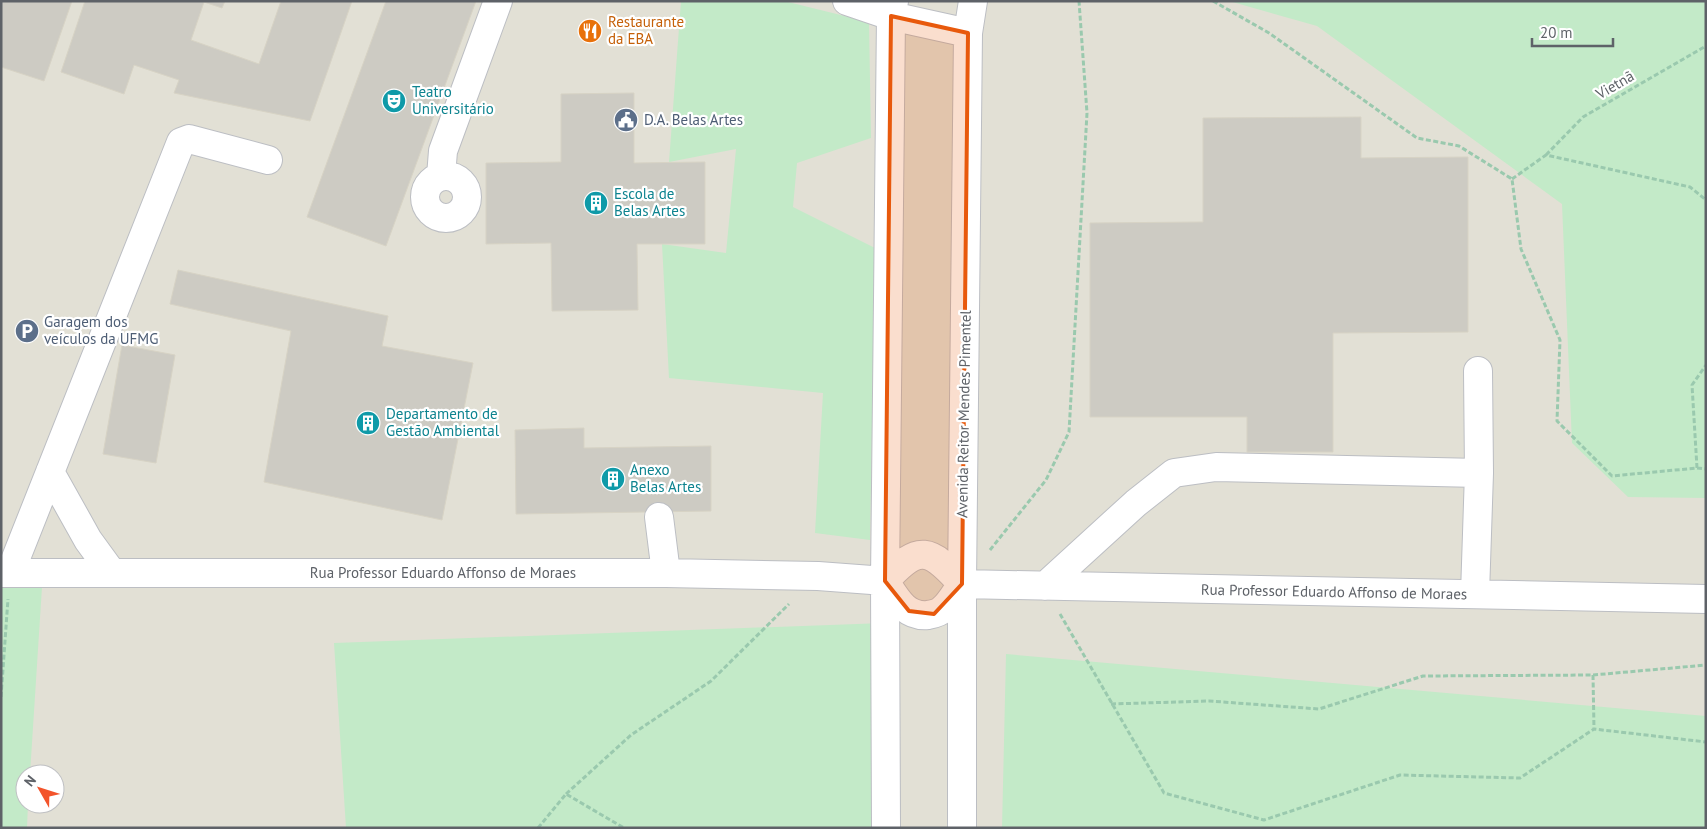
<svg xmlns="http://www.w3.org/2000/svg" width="1707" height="829" font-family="'PT Sans',sans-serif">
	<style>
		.education { fill: #e2e0d5; fill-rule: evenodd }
		.green { fill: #c3eac8 }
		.building { fill: #cdcbc3; stroke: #d7d3c5 }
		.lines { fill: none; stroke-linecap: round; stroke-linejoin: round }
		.minor-casing { stroke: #bcbec3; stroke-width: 30 }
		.path { stroke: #9ac9ae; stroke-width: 3; stroke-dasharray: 5 2.5; stroke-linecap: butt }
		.minor { stroke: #fff; stroke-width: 28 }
		.marked { fill: #e8590c; fill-opacity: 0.2; stroke: #e8590c; stroke-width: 4; stroke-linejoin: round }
		.labels { text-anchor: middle; stroke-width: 4.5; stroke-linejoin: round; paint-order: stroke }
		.food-label { font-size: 15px; fill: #c56008; stroke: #fff; text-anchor: start }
		.street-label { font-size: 15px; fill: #5e6268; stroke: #fff }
		.culture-label { font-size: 15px; fill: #0d838f; stroke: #fff; text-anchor: start }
		.service-label { font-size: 15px; fill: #4e5e75; stroke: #fff; text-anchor: start }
	</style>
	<rect width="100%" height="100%" fill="#f1f0e7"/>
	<path class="education" d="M1,1H1706V828H1ZM25,774H55V804H25Z"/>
	<path class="green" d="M681,1H784L869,22L871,138L797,163L793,207L875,248L870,540L815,533L823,393L669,378L662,244L726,253L736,149L669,162Z
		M1229,1H1706V498L1628,497L1572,443L1562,204L1317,26Z
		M42,587L30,774H25V804H28L27,828H1V588Z
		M884,623L878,828H346L334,643Z
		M1006,654L1706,716V828H1002Z"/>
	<path class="building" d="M1,1H72L44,81L1,67Z
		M85,1H225L222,8L204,2L191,40L259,64L281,1H352L310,121L174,93L179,80L134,65L124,94L61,72Z
		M386,1H476L386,246L307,217Z
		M634,93V163L705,162V244H637L638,310L552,311L551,243L486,244V163L561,162V94Z
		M1361,117V158L1468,157V332L1333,333V452H1247V417H1090V223L1203,222V118Z
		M178,270L388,316L382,346L473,363L442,520L264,482L291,331L170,304Z
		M122,345L175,355L156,463L103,454Z
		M584,428V448L711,446V511L516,514L515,430Z"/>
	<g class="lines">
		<g class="minor-casing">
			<path id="minor" d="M847,1L891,16L968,33
				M425 197a21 21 0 1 1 42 0a21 21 0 1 1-42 0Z
				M441,176L443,151L498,1
				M50,472L88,540L112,573
				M659,517L666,573
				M1,573H666L818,576L885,581
				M10,573L181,142L189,139L268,160
				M885,581C896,598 905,617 928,615C933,614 939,613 943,609C950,603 956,592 962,584
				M885,581C919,543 930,548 962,584
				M962,584L1706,599
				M1045,586L1136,503L1174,473L1216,467L1479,473
				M1475,594L1479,473L1478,371
				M886,828L885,581L891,16L894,1
				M962,828V584L968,33L973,1"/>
		</g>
		<path class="path" d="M1213,1L1269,33L1417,138L1459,146L1512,179L1521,249L1560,340L1557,421L1612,476L1697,468L1706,469
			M1546,155L1583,117L1706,46
			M1512,179L1546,155L1690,187L1706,200
			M1697,468L1692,385L1706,365
			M990,550L1046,480L1069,432L1087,113L1079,1
			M1060,614L1164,793L1264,820L1400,775L1520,778L1594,729L1706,742
			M1593,675L1594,729
			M1,697L8,599
			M1111,704L1209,701L1319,709L1423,676L1593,675L1706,665
			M566,794L631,735L711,681L789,604
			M538,828L566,794L624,828"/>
		<use href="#minor" class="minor"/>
	</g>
	<path class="marked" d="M891,16L968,33L962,584L934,614L909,611L885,581Z"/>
	<defs>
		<g id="restaurant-disc" transform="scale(1.25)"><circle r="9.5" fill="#e8710a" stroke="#fff"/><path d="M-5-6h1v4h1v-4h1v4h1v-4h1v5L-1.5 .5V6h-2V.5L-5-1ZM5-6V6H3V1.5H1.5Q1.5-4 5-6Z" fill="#fff"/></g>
		<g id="theatre-disc" transform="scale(1.25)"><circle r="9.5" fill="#0f9aa8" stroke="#fff"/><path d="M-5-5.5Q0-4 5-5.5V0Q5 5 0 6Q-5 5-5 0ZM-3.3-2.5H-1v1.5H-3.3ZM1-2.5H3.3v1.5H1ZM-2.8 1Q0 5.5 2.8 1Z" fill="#fff"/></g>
		<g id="civic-disc" transform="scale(1.25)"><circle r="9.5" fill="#5c6f8a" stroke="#fff"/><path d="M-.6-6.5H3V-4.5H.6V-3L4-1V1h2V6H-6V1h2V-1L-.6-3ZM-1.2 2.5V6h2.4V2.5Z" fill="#fff"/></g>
		<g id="building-disc" transform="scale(1.25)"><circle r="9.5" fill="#0f9aa8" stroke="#fff"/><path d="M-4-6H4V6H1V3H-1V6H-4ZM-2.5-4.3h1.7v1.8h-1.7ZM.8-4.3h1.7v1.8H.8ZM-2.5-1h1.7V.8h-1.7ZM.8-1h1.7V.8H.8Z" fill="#fff"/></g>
		<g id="parking-disc" transform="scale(1.25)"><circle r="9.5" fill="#5c6f8a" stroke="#fff"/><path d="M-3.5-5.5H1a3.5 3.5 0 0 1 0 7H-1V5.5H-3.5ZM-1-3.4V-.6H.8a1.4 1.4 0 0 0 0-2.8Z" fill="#fff"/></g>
	</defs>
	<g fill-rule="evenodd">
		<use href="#restaurant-disc" x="590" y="31"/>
		<use href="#theatre-disc" x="394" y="101"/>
		<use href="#civic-disc" x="626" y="120"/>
		<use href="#building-disc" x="596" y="203"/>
		<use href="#parking-disc" x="27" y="331"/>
		<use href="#building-disc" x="368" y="423"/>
		<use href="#building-disc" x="613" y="479"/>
	</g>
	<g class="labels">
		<g class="food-label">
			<text x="608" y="27">Restaurante<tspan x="608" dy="17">da EBA</tspan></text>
		</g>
		<g class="street-label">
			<text transform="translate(1615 85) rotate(-30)" y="5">Vietnã</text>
			<text transform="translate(964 414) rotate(-89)" y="5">Avenida Reitor Mendes Pimentel</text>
			<text x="443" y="578">Rua Professor Eduardo Affonso de Moraes</text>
			<text transform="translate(1334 592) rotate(1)" y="5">Rua Professor Eduardo Affonso de Moraes</text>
		</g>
		<g class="culture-label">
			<text x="412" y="97">Teatro<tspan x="412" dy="17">Universitário</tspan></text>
			<text x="614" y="199">Escola de<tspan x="614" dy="17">Belas Artes</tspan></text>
			<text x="386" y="419">Departamento de<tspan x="386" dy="17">Gestão Ambiental</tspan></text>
			<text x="630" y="475">Anexo<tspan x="630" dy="17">Belas Artes</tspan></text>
		</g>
		<g class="service-label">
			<text x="644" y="125">D.A. Belas Artes</text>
			<text x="44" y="327">Garagem dos<tspan x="44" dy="17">veículos da UFMG</tspan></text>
		</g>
	</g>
	<rect width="1707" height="829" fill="none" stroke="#5e6268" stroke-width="5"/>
	<g transform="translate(40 789) rotate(309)"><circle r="24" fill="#ffffff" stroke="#bfc0c3"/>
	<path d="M0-4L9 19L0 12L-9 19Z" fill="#f3542b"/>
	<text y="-8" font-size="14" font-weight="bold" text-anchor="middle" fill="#5e6268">N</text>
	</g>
	<path d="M1532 38v8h81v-8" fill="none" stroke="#5e6268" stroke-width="2.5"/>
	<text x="1540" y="38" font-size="15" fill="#5e6268" stroke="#ffffff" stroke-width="4" paint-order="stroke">20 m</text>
</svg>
